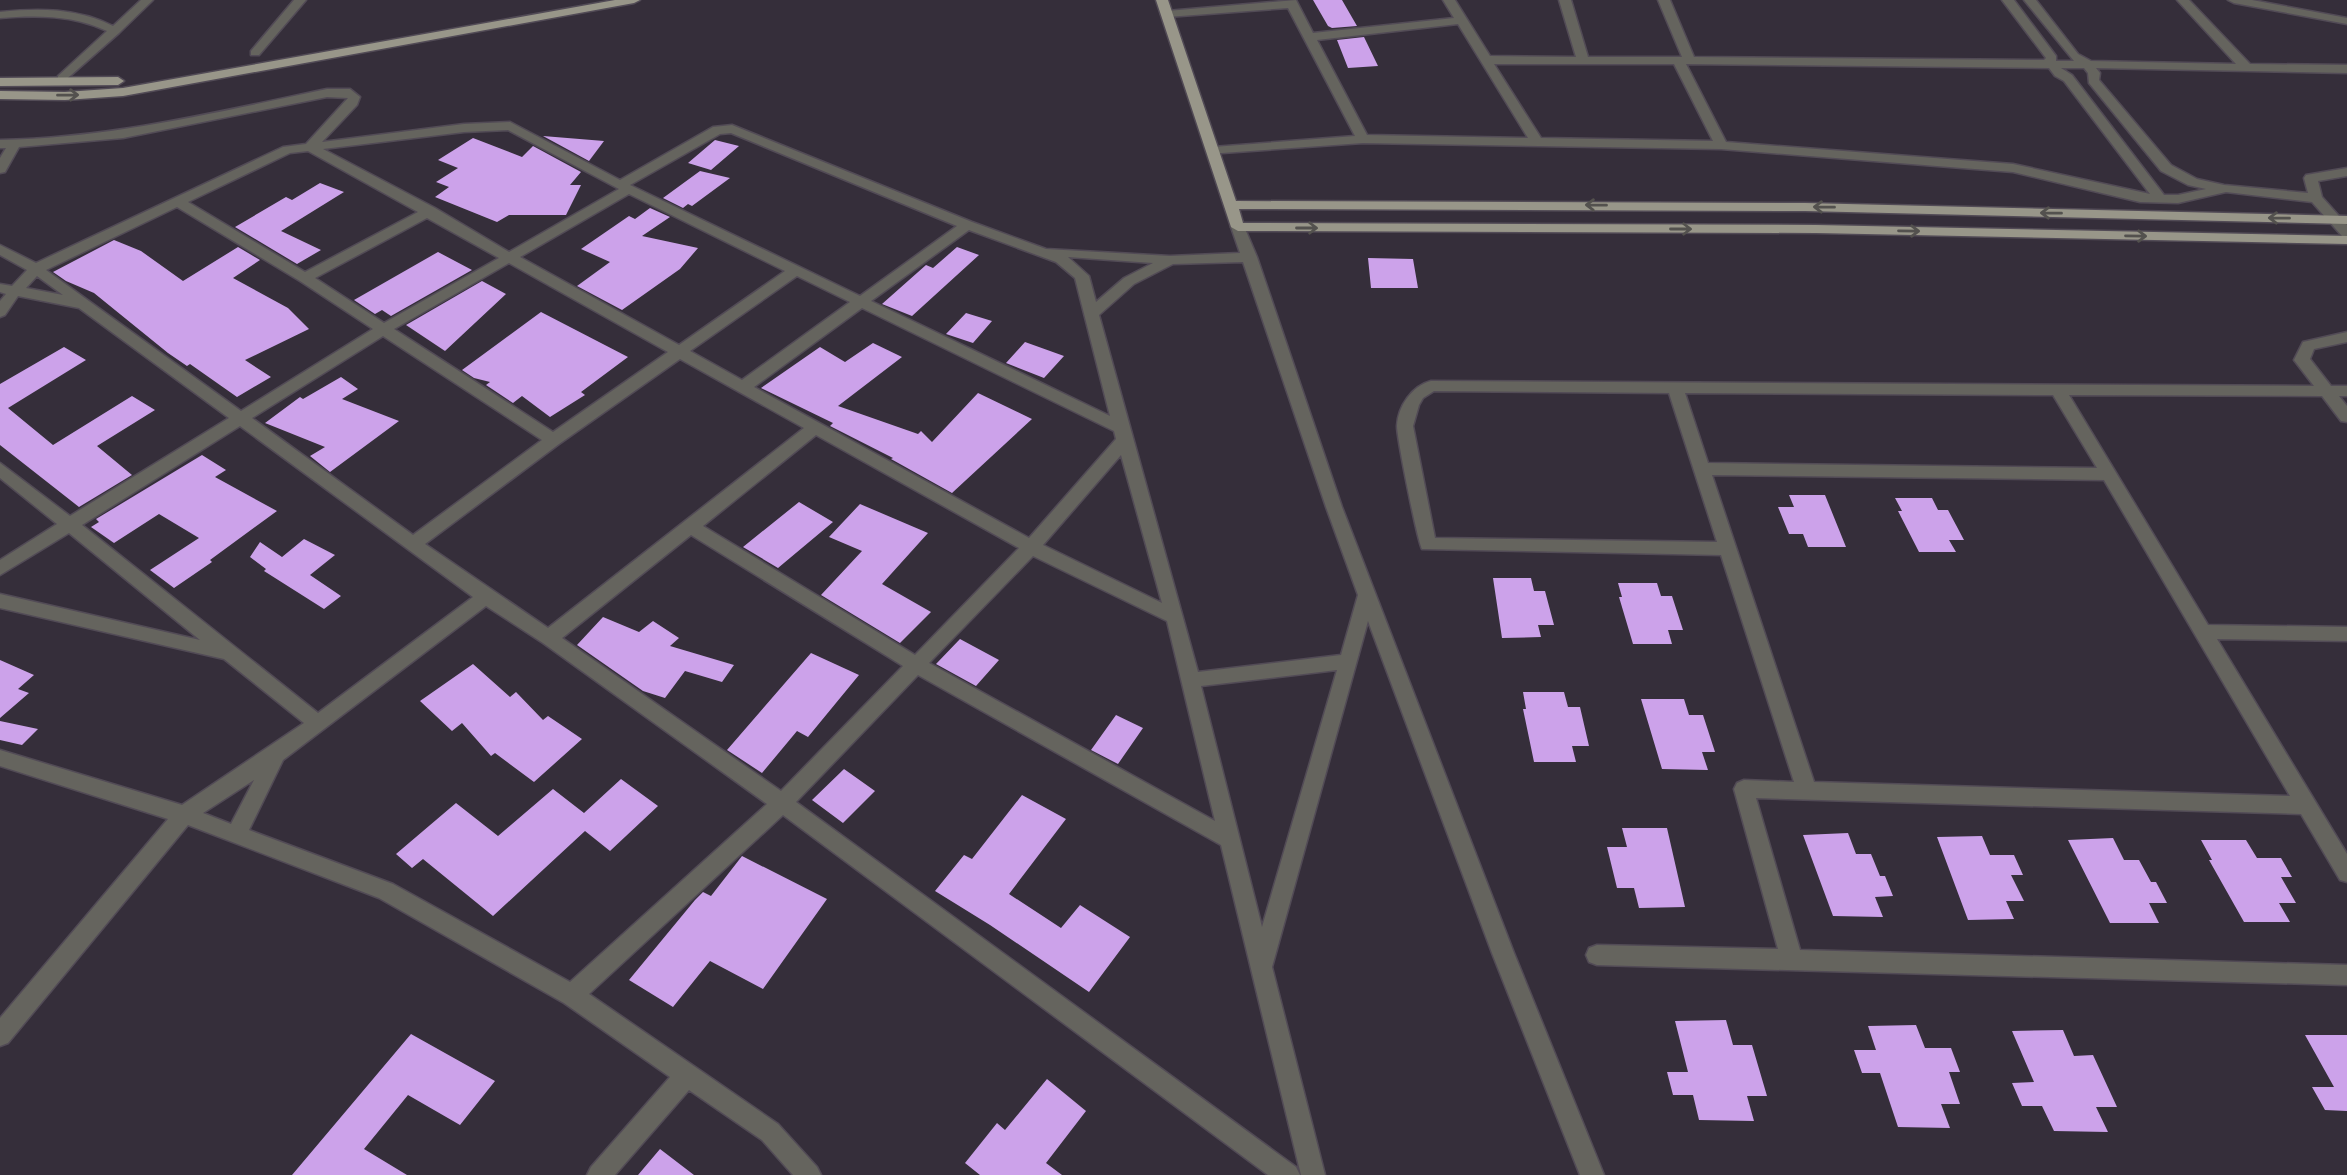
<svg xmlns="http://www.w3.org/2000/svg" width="2347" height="1175" font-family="'PT Sans',sans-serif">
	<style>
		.building { fill: #cca2ea }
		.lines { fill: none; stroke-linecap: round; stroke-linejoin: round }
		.minor-casing { stroke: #524b56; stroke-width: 3 }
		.major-casing { stroke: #524b56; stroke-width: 3 }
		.minor { fill: #65645e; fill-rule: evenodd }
		.major { fill: #989689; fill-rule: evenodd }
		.oneway { stroke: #53514e }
	</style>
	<rect width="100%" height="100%" fill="#352e3a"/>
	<path class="building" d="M1313,0H1342L1357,26L1332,28L1328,26Z
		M1364,37L1378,66L1348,68L1337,40Z
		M543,136L604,141L589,161Z
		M473,138L522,157L533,146L581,172L570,185H581L566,215H509L497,222L435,197L449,187L436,182L458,168L438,160Z
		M715,140L739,146L711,170L688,163Z
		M700,171L730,178L692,206L688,204L683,208L663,198Z
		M320,183L344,192L281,231L321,250L297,264L235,227L286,197L292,200Z
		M650,208L670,217L642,236L698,248L680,269L622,310L577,286L610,262L581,249L629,216L635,219Z
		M114,240L141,251L183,281L238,247L260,260L233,278L288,308L309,329L245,360L271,377L237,397L190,364L187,366L168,353L94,293L66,281L53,272Z
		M957,247L979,255L912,316L882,304L926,265L933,268Z
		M438,252L472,270L391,316L382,310L375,314L354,300Z
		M1368,258L1413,259L1418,288H1371Z
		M482,281L506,294L445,351L406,325Z
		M541,312L628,357L581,392L585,395L550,417L522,396L513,403L486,385L490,382L474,378L462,370Z
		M966,313L992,321L973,343L946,334Z
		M1025,342L1064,356L1044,378L1006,363Z
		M873,343L902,357L838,406L918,434L921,431L932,442L978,393L1032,419L952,493L891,459L893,458L830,426L833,423L761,388L820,347L845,362Z
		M64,347L86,360L8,408L53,445L132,396L155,410L97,446L132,475L79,507L0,445V384Z
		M341,377L358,389L342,399L399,421L330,472L310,456L325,447L265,423L300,397L303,399Z
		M202,455L226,470L215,477L277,511L210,560L212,562L174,588L150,570L199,538L159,514L114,543L91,527L99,522L96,519Z
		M1789,495H1825L1846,547H1808L1803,534H1789L1778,507H1794Z
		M1895,498H1932L1938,510H1948L1964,540H1949L1956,552H1919L1898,511H1902Z
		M799,502L833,522L778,568L743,547Z
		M860,504L928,533L882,584L931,612L900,643L821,595L862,551L829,537Z
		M304,539L335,555L310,575L341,596L324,609L264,571L266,569L250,557L260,542L282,557Z
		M1493,578H1531L1534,591H1545L1554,625H1538L1541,637L1502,638Z
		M1618,583H1657L1661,596H1672L1683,630H1668L1672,644H1633L1619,597H1622Z
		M603,617L639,632L653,621L679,638L670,646L734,665L722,682L685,671L665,698L643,691L577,645Z
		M960,639L999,660L976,686L936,664Z
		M811,653L859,675L808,737L797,731L762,773L727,750Z
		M0,660L34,675L18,689L29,693L0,718Z
		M473,664L510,697L516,692L543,720L548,716L582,739L534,782L495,753L491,756L462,723L452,731L420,701Z
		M1523,692H1564L1568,707H1580L1589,746H1572L1576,762H1534L1523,709H1526Z
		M1641,699H1684L1689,715H1703L1715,752H1702L1708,770L1662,769Z
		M1116,715L1143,728L1118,764L1091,750Z
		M0,721L38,729L22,745L0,740Z
		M844,769L875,791L843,823L812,800Z
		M621,779L658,806L610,851L585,831L493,916L423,859L412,868L396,854L456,803L498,836L553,789L584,813Z
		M1022,795L1066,819L1009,894L1061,928L1080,905L1130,937L1089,992L990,925L935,891L964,855L972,859Z
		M1622,828H1667L1685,907L1639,908L1634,888H1617L1607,847H1627Z
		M1848,833L1856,854H1871L1880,876H1885L1893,896L1875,897L1883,917L1833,916L1803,835Z
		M1982,836L1990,855H2014L2023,875H2011L2024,901H2006L2014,919L1968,920L1937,837Z
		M2113,838L2124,860H2139L2151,882H2156L2167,903H2149L2159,923H2110L2068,840Z
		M2201,840H2246L2257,858H2281L2292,877H2281L2296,903H2279L2290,922H2244L2209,860H2212Z
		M742,856L827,899L763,989L710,961L673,1007L629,980L695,900L703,892L711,896Z
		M1726,1020L1733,1045H1752L1767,1096H1747L1754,1121L1699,1120L1693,1095H1673L1667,1072H1688L1675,1021Z
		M1916,1025L1925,1048H1951L1960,1072H1949L1960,1104H1941L1950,1128L1898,1127L1880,1073H1862L1854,1050H1876L1868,1026Z
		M2063,1030L2074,1056L2093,1055L2117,1107H2096L2108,1132L2054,1131L2042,1106H2022L2012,1083L2034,1082L2012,1031Z
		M411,1034L495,1081L460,1125L408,1095L364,1149L407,1175H292Z
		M2305,1035H2347V1111L2325,1110L2312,1087H2334Z
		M1047,1079L1086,1111L1046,1163L1062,1175H980L965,1163L997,1123L1005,1130Z
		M660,1149L694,1175H638Z"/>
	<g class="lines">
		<g class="minor-casing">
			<path id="minor" d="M141,0H153L119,33L62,83L58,82V76L107,31C73,15 37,15 0,18V12C39,8 77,8 113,26Z
				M294,0H306L259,55H251V51Z
				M1296,0L1313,33L1454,18L1443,0H1455L1490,56L1576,57L1559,0H1571L1588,57H1682L1658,0H1670L1694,57L2044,60L2046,58L2002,0H2014L2056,56V61H2074L2024,0H2036L2078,54L2091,61L2236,64L2177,0H2189L2250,64L2347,65V73L2096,68L2100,73L2099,80L2171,165L2197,179L2224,185L2308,193L2304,178L2306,175L2347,168V176L2318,181L2322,197L2347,225V237L2342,236L2312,202L2226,192L2178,203L2140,202L2013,172L1721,149L1363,143L1208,154L1207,151L1213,147L1355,136L1288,8L1167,17L1161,14L1167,11ZM1458,24L1528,138L1367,135L1317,40ZM1494,64H1674L1713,141L1541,138ZM1686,64L2049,68L2055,76L2064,81L2150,194L2013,164L1726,142ZM2061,68H2084L2088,73L2089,83L2161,171L2188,185L2206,189L2178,195H2164L2072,75Z
				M2228,0H2252L2347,18V24L2234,3Z
				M327,89H350L360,97L357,105L322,142L464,124L510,122L620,180L713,127L732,125L972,222L1046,249L1170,256L1240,253L1231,227L1233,224H1243L1257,257L1342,507L1514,953L1604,1175H1580L1492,953L1368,621L1272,967L1325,1175H1301L1221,845L918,675L796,802L1296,1167L1300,1175H1268L783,815L589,994L778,1124L817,1167L821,1175H793L762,1140L689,1090L615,1175H587L591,1167L670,1077L564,1003L379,898L188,825L8,1043L0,1046V1018L168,819L0,766V750L182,805L304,723L224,659L0,608V594L200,640L69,533L0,575V560L57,524L0,478V463L70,516L229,418L79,308L18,296L5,315L0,317V301L6,294L0,292V284L12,286L27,270L0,255V245L36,263L283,147L306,144L348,98L327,97L123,138L19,147L5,172L0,173V158L6,148H0V140C111,138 218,112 327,89ZM508,130L619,189L509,252L435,208L323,149L464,132ZM731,133L957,226L860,296L630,185L720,134ZM308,151L418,212L305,272L188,202L290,153ZM629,194L785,271L679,345L520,257ZM177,207L300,281L373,329L241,411L46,270ZM427,218L499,258L384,323L315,278ZM969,230L1056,262L1075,278L1110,416L871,301ZM1068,257L1153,263L1124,278L1096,302L1089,276ZM1243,262L1326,507L1358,595L1341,655L1198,672L1099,315L1134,284L1173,264ZM509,263L668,352L553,432L394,329ZM37,276L63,295L26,288ZM797,276L850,302L742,380L690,351ZM862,308L1114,431L1116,439L1029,538L754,387ZM383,336L542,440L413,535L252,418ZM680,359L804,428L548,628L425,544L559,444ZM240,426L473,597L318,713L82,525ZM816,435L1019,548L915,655L703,526ZM1121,455L1162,603L1043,545ZM691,535L903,666L781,791L562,638ZM1033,556L1167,621L1215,821L929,663ZM486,606L543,643L767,804L570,982L393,884L249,830L283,760ZM1337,670L1262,927L1201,686ZM254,780L231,824L203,813Z
				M2347,332V342L2314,349L2310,359L2331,386H2347V396H2339L2347,406V422L2341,421L2322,396L2069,395L2208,625L2347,627V641L2217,639L2347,854V882L2340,880L2301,814L1756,798L1800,950L2347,965V985L1597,965L1589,962L1586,955L1589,948L1597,945L1778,949L1734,789L1737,783L1744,780L1794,782L1721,555L1422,549C1417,539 1397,438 1397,426C1398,406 1412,386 1431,381L2314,386L2294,360L2303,342ZM1434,391L1669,393L1717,542L1435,538L1413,426L1419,405L1423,398ZM1685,393L2053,395L2097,468L1708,463ZM1712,475L2104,480L2290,796L1814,782Z"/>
		</g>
		<g class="major-casing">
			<path id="major" d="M615,0H640L634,3L123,96L65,100L0,99V91L65,92L123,88Z
				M1156,0H1168L1236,201L1805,203L2347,216V224L1805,211L1239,209L1243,223L1816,225L2347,236V244L1816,233L1238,231L1231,227Z
				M0,78L118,77L124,81L118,85L0,86Z"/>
		</g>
		<use href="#minor" class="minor"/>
		<use href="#major" class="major"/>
	</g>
	<defs><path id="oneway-shaft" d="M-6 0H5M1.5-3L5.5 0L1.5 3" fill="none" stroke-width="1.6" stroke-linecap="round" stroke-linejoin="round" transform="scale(1.75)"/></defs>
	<g class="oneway">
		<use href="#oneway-shaft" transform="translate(68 95) rotate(-1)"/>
		<use href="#oneway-shaft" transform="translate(1596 205) rotate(-179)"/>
		<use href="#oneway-shaft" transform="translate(1824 207) rotate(-179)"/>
		<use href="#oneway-shaft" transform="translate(2051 213) rotate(-179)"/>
		<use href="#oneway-shaft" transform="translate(2279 218) rotate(-179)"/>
		<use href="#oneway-shaft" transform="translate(1307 228)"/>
		<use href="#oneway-shaft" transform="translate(1681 229)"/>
		<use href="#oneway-shaft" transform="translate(1909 231) rotate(1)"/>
		<use href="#oneway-shaft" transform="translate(2136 236) rotate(1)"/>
	</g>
</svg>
